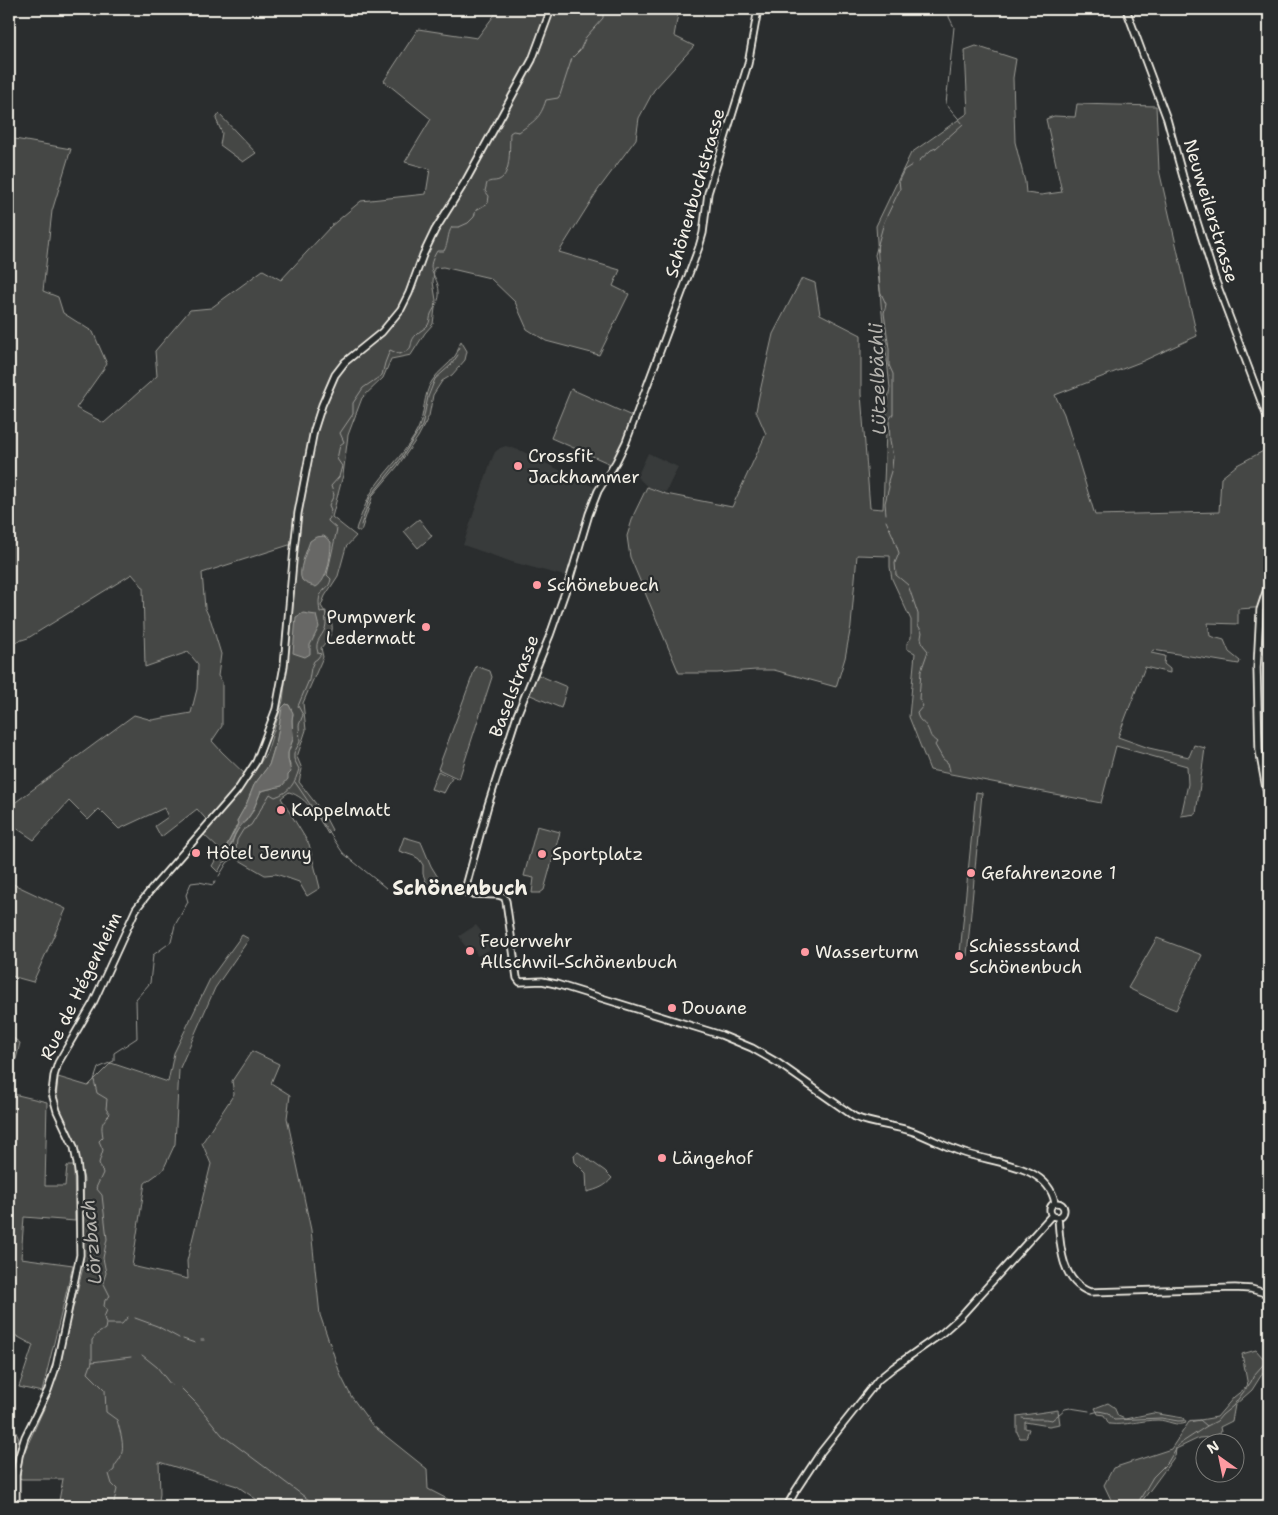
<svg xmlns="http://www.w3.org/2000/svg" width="1278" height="1515" font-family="'Shantell Sans',sans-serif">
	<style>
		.built { fill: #373a3a }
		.green { fill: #444645; stroke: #9c9c96; fill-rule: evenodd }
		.water { fill: #676866; stroke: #9f9f9a }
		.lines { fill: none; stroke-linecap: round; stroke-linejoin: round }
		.stream { stroke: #9f9f9a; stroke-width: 1 }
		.secondary-casing { stroke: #f4f1e8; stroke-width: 9 }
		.secondary { stroke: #2a2d2e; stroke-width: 5.5 }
		.poi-dot { fill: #ff9aa2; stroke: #2a2d2e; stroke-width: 2 }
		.labels { text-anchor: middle; stroke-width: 4.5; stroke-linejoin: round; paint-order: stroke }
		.street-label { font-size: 18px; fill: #f4f1e8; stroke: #2a2d2e }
		.poi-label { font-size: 18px; fill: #f4f1e8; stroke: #2a2d2e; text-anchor: start }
		.water-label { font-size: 19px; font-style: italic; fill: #b5b3ae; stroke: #2a2d2e }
		.quarter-label { font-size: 20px; font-weight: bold; fill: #f4f1e8; stroke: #2a2d2e }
	</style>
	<rect width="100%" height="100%" fill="#2a2d2e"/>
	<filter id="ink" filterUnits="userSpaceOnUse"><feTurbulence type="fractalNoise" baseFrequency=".02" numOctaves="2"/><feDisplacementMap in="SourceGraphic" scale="10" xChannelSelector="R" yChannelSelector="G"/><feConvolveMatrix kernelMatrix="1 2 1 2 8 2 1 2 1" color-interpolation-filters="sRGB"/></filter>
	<g filter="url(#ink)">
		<path class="built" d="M506,446L522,451L567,474L601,490L572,578L512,562L463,545L491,461L495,452L500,448Z
			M648,453L678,467L666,492L649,488L637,477Z
			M476,925L487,939L490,950L477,956L474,947L469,950L461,941L462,940L459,936Z"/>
		<path class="green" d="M499,9H679L674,36L694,46L654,90L639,118L636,139L598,190L559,252L620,270L613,286L629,294L599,355L546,341L527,329L515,302L490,278L443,267L434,268L433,282L436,300L433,324L425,333L411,355L391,359L383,378L362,398L348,435L343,475L332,517L356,536L346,547L338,576L325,596L321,606C335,627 337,628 321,648L323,657L303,703L306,730L297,757L302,769L299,782L323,813L332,830L328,834C318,817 308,798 289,792L281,798L309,844L320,888L307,896L299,882L276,874L265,875L234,857L223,863L218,872L212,866L219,854V849L203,834L211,825L197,809L161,837L155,826L168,817L164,808L119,829L99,809L88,820L69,801L34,840L9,823V807L134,715L152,720L191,713L197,689L198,664L188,652L145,667L143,587L132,574L28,638L9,644V138L71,149L52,211L43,291L58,297L63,313L93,332L107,364L76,408L104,423L157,376L155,351L190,310L211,308L263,270L281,280L331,226L361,201L426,194L430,169L405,162L431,119L384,81L418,29L477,38ZM289,545L296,547V563L291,633L283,701L267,752L250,779L222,752L212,741L222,726V682L218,676L221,654L211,621L205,608L202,573ZM286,704L289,705L293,714L292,720L293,739L288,753V759L290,765L288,775L282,786L261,791L253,811L246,821L241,824L235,835L229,851L223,853L238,823L237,821L246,805L254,785L269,765L277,739L282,708Z
			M976,46L1016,59L1013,78L1015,142L1025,182L1026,193L1041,195L1062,192L1046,119L1054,116L1075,117L1077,104L1156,106L1159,170L1197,336L1143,361L1055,395L1064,414L1095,515L1219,512L1221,478L1237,465L1269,448V607L1238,609V624L1208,623L1210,636L1224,640L1229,652L1240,661L1239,664L1153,650L1151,653L1165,656L1164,664L1170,669V673L1145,667L1118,737L1149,748L1189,757L1194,745L1205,748L1196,814L1181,816L1188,784L1187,766L1116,746L1101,803L930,770L909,717L915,653L907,649V643L911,638V620L892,579L890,567V556L857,555L851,626L845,658L836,687L774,670H756L717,673H679L630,557L627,536L634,514L647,487L666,494L732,507L766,434L756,411L759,396L773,334L802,278L815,283L820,314L861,335V394L870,508L883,509L887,404L890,388L881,304L876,226L911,153L968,113L965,50Z
			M219,114L256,153L243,162L220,145L222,133L216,119Z
			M461,341L467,351L465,360L452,375L442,381L433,395L429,416L418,437L397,467L373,495L361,531H358L356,530L357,526C363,512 367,497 377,484C390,466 408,450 418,429C425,414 423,395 432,381C438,371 449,365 455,356C458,352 459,346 461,341Z
			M571,389L634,417L613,465L551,438Z
			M419,519L432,536L418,548L404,531Z
			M476,666L490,671L492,677L459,779L438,769Z
			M536,674L567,687L561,708L528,694Z
			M438,771L452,778L444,793L431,789Z
			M976,792L982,793L967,956L960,953Z
			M537,826L560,832L544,890L540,893H532L534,878L524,876Z
			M404,837L421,842L431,866L439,879L430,892L423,874V865L419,859L414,856L399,851Z
			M9,882L66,909L33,982L11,976L9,993Z
			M242,935L249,939L215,988L179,1070L175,1144L163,1170L145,1183L132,1266L188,1279L187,1261L211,1164L202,1143L234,1094L232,1081L252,1051L279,1064L271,1083L290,1095L287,1118L311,1230L320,1315L341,1376L351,1396L372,1425L427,1469L428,1489L461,1506H266L237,1486L159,1462L160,1494L158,1506H58L63,1479H22L19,1478L23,1455L51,1393L83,1268V1195L84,1180L74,1139L56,1100L58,1077L88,1086L111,1063L168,1082L174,1053L210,979Z
			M1157,938L1202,955L1176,1010L1161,1004L1128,988Z
			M9,1035L20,1043L9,1088Z
			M9,1093L47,1102L45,1186H65L67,1166H74L75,1221L24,1217L21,1258L73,1265L42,1392L19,1387L33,1345L9,1332Z
			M578,1152L605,1171L612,1178C605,1187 598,1189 587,1192L586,1173L575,1162L574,1155Z
			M1256,1350L1263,1358L1269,1356V1363L1252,1390L1235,1405L1232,1421L1220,1427L1221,1432L1214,1437L1199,1438L1176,1449L1175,1456L1142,1501L1140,1506H1114L1104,1485L1113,1468L1171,1449L1189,1422L1217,1417L1234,1397L1248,1386L1242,1354Z
			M1108,1403L1114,1407L1118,1416L1125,1419L1153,1413L1183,1418L1186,1423C1177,1427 1167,1420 1158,1420C1141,1420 1126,1426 1109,1424L1104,1415L1098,1414L1095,1408Z
			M1058,1410L1060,1424L1049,1426L1025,1422V1428L1029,1429L1026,1438H1020L1017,1432V1416Z
			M9,1417L19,1439L12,1479H9Z"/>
		<path class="water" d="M324,536L331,542C331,555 328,580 316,587C312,585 305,584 302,580C297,572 307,550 310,541L316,537Z
			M303,613L316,615L319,627L310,645V654L305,657L293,653L296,617Z
			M286,704L289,705L293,713L292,720L293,739L288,753V759L291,772L288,775V779L282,786L261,791C257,800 254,811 247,819C242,825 240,826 235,834C232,841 230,849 226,855H224L223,853L238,824L237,821L246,805L254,785L269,765L277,739L282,708Z"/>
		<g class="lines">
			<path class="stream" d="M919,161L931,150L936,148L963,124L946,104L954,27L949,17L950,9
				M886,514L885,503L889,487L888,481L892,468L893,457L890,441L889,420L893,414V374L889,365V349L884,313L886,304L880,291L877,264L875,255L884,222L900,189L899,180L904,170L912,165
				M886,521L893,536L899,553L895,563L896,575L908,585L918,614V625L922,632L921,638L923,645L928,651L921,671L919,699L923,706L917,713C919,722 923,721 927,727C932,736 928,735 937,742L935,745L943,759L948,763L950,771
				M361,525L370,497L402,457L422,426L428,397L435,379L451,365L458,355
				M295,782L343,853L386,888
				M219,876L227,863L232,859L236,850L237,840L243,830L251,825L270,794L275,797C290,792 295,783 299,769L294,759V753L300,742L299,725L303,715L298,706L309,680L311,668L314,661L317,659L321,654L318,653C313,639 325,636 326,624C326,620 325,616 326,611L320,612C319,606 318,599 321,594C325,587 329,589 331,579L327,575L337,529L328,521L331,510L329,505L334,495L331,486L339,477L342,466L337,459L340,445L344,442L340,433L353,414V403L363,388L382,375L385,363L390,350L399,354C417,349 407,344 416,335C419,331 425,329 428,325C430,322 430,317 431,314C435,306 440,300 439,292C438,272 423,274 437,251H444C449,242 447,234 452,227H459L468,223L474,217L476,210L488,203L489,196L485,191L487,183C491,180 494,182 499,180C512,174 509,146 510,133L513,131L519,132C534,121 540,119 546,100L558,98L560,95L572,58L580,50L586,37L603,18V9
				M135,1318L157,1326L179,1338
				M107,1324H122L128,1317
				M183,1339L195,1343
				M201,1340H204
				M142,1355L157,1367L171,1385
				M92,1362L131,1357
				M181,1388L196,1403L222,1435L317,1506
				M1092,1413L1099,1411L1108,1413L1114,1420L1161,1418L1178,1421L1200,1420L1207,1426L1217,1421L1222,1415L1233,1406L1251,1382L1254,1375L1269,1358
				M1022,1418C1031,1420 1045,1418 1052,1420L1065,1409L1070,1408L1089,1411
				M113,1506L117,1489L112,1484L109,1474L114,1470C114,1464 119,1462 121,1456C125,1445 120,1431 117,1420L106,1412L105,1390L88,1373L92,1362V1340L97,1334L105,1329L106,1324L104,1317L107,1310L104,1306L105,1300L110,1296L103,1282L106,1273L103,1258L107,1239L102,1195L96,1188L103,1173L99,1163L103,1150L99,1141L103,1137C101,1125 101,1123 110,1114L106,1109L107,1099L97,1093L94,1080L98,1068L114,1061V1053L137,1038L136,999L150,983L153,955L171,942L175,925L188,902L186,895L191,883L199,882L213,885L215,881
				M1136,1506L1153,1477L1168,1462L1178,1445L1207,1426"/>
			<g class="secondary-casing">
				<path id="secondary" d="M758,9L748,64L708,193L703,233L699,247L626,442L616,462L598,491L589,514L569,581L550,635L517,715L488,805L465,890L467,893L470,894L498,895L504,897L506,901L517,978L520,982L542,981L556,984L721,1035L752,1048L778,1063L855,1117C874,1125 895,1125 914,1132C933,1139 951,1150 971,1155C999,1163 1049,1167 1055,1203
					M1126,9L1167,119L1183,177L1215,279L1269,422
					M1269,583L1260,610L1257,668L1259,750L1269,805
					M1050 1210a7 7 0 1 1 14 0a7 7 0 1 1-14 0Z
					M1058,1217C1060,1243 1060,1281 1090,1292L1235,1288L1251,1289L1269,1294
					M16,1506V1475L19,1456L25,1437L48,1390L56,1367L80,1255L79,1178L77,1163L74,1147L57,1111L52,1093L54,1076L58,1063L93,1003L136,909L150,891L237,791L256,762L276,709L284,666L294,549L298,513L314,430L322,405L335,375L345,362L382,332L401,309L409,293L423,255L435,230L465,182L532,60L551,9
					M787,1506L796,1490L821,1452L878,1380L894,1367L941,1334L960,1317L1052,1215"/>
			</g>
			<use href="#secondary" class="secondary"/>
		</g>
	</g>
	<g class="poi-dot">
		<circle cx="518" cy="466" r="5"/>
		<circle cx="537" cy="585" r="5"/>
		<circle cx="426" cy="627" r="5"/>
		<circle cx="281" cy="810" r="5"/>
		<circle cx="196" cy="853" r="5"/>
		<circle cx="542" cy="854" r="5"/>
		<circle cx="971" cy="873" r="5"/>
		<circle cx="470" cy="951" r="5"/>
		<circle cx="805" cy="952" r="5"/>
		<circle cx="959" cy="956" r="5"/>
		<circle cx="672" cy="1008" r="5"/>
		<circle cx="662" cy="1158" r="5"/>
	</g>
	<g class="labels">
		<g class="street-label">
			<text transform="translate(695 193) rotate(-74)" y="6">Schönenbuchstrasse</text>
			<text transform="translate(1211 211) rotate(73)" y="6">Neuweilerstrasse</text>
			<text transform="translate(514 686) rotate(-69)" y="6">Baselstrasse</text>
			<text transform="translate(81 986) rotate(-64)" y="6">Rue de Hégenheim</text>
		</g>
		<g class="poi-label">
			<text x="528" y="462">Crossfit<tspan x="528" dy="21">Jackhammer</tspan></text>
			<text x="547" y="591">Schönebuech</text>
			<text x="416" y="623" text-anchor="end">Pumpwerk<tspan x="416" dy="21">Ledermatt</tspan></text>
			<text x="291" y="816">Kappelmatt</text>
			<text x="206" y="859">Hôtel Jenny</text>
			<text x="552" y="860">Sportplatz</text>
			<text x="981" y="879">Gefahrenzone 1</text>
			<text x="480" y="947">Feuerwehr<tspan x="480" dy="21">Allschwil-Schönenbuch</tspan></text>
			<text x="969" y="952">Schiessstand<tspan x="969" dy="21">Schönenbuch</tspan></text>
			<text x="815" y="958">Wasserturm</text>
			<text x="682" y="1014">Douane</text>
			<text x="672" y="1164">Längehof</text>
		</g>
		<g class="water-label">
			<text transform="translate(877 379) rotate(-92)" y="7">Lützelbächli</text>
			<text transform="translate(91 1242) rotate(-95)" y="7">Lörzbach</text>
		</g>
		<g class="quarter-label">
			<text x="460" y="895">Schönenbuch</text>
		</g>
	</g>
	<rect width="1278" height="1515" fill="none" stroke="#2a2d2e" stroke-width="30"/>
	<rect x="15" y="15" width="1248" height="1485" fill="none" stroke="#f4f1e8" stroke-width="2" filter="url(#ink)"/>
	<g transform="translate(1220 1458) rotate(327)"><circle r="24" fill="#2a2d2e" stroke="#7b7b78"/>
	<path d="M0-4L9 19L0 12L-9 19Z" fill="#ff9aa2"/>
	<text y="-8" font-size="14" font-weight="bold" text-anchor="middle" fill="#f4f1e8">N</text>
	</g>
</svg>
